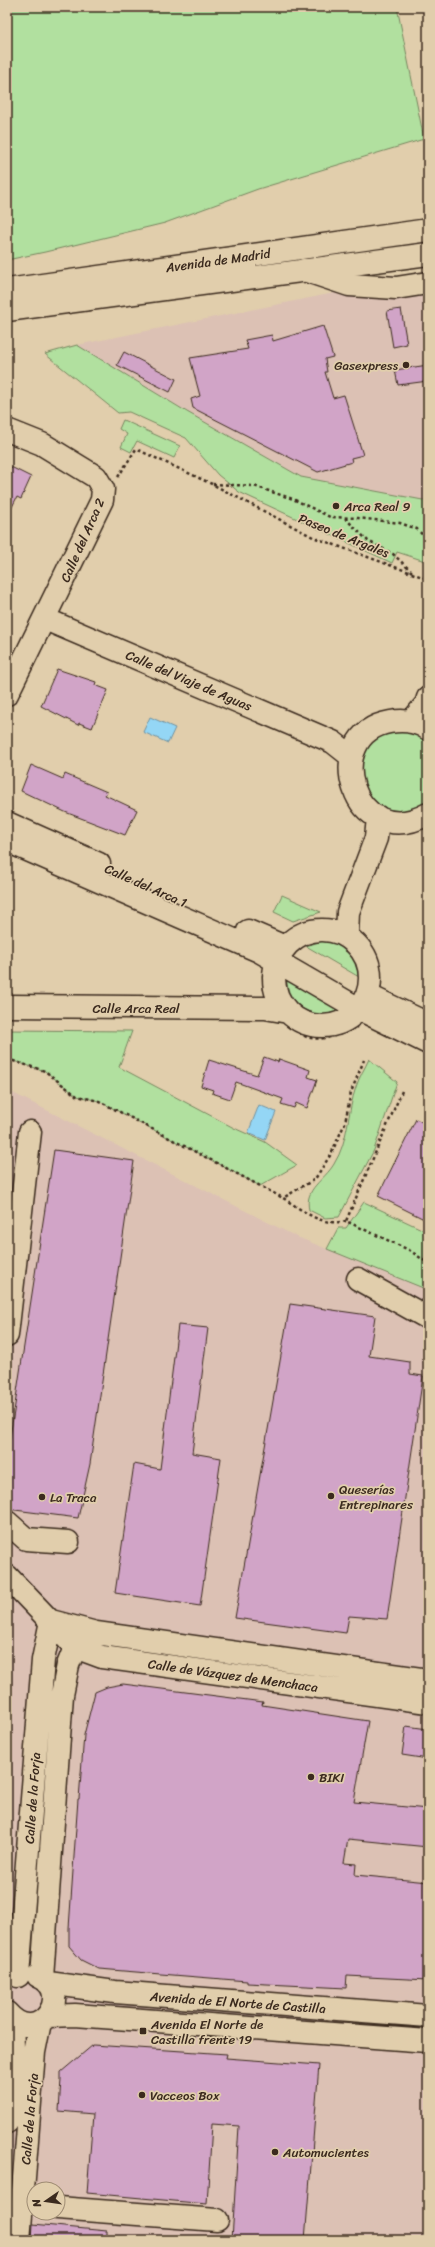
<svg xmlns="http://www.w3.org/2000/svg" width="435" height="2247" font-family="Sriracha,sans-serif">
	<style>
		.built { fill: #dcc1b4; fill-rule: evenodd }
		.green { fill: #b1e09f; stroke: #76855e }
		.water { fill: #94d6f5; stroke: #70919f }
		.building { fill: #d1a4c7; stroke: #3b2a1e }
		.lines { fill: none; stroke-linecap: round; stroke-linejoin: round }
		.minor-casing { stroke: #3b2a1e; stroke-width: 25 }
		.major-casing { stroke: #3b2a1e; stroke-width: 25 }
		.path { stroke: #3b2a1e; stroke-width: 2.5; stroke-dasharray: 3 3; stroke-linecap: butt }
		.minor { stroke: #e1ceac; stroke-width: 22 }
		.major { stroke: #e1ceac; stroke-width: 22 }
		.poi-dot { fill: #3b2a1e; stroke: #e1ceac; stroke-width: 1.5 }
		.labels { text-anchor: middle; stroke-width: 3.5; stroke-linejoin: round; paint-order: stroke }
		.street-label { font-size: 13px; fill: #3b2a1e; stroke: #e1ceac }
		.poi-label { font-size: 13px; fill: #3b2a1e; stroke: #e1ceac; text-anchor: start }
	</style>
	<rect width="100%" height="100%" fill="#e1ceac"/>
	<filter id="ink" filterUnits="userSpaceOnUse"><feTurbulence type="fractalNoise" baseFrequency=".025" numOctaves="2"/><feDisplacementMap in="SourceGraphic" scale="8" xChannelSelector="R" yChannelSelector="G"/><feConvolveMatrix kernelMatrix="1 2 1 2 8 2 1 2 1" color-interpolation-filters="sRGB"/></filter>
	<g filter="url(#ink)">
		<path class="built" d="M428,274V501L301,477L187,412L77,345Z
			M7,1090L295,1236L428,1290V2240H7ZM34,2189H58V2213H34Z"/>
		<path class="green" d="M7,7H397L424,139L258,189L165,223L45,252L7,260Z
			M77,345L187,412L301,477L428,501V562L397,552L392,563L239,492L218,475L186,438L129,412L118,413L45,354Z
			M123,420L180,446L174,458L137,441L131,452L121,447L127,434L119,429Z
			M404,729L428,739V802C374,841 336,755 380,736C387,733 396,731 404,729Z
			M282,895L321,912L293,921L274,912Z
			M322,941C340,941 363,955 359,977L306,946Z
			M287,976L344,1007C320,1027 284,1006 287,976Z
			M7,1030L132,1031L119,1067L234,1128L265,1142L297,1165L260,1186L99,1101L77,1096L45,1071L7,1059Z
			M369,1059L397,1082L374,1150L339,1217L325,1218L309,1210C304,1188 324,1181 334,1164C349,1140 347,1113 356,1087C359,1077 365,1068 369,1059Z
			M364,1202L428,1232V1290L327,1249L338,1228H346Z"/>
		<path class="water" d="M150,717L175,728L168,743L143,732Z
			M259,1105L276,1112L265,1140L248,1133Z"/>
		<path class="building" d="M401,309L407,344L393,347L387,311Z
			M323,326L333,357L325,359L327,372H325L333,398L344,395L363,455L351,458L352,462L318,472L193,408L191,399L200,396L190,358L248,349L245,340L272,335L273,341Z
			M124,352L176,379L170,392L117,365Z
			M428,365V381L398,385L395,370Z
			M7,465L31,477L21,499L17,497L7,517Z
			M57,669L96,682L95,685L108,690L92,728L79,723L78,725L41,706Z
			M31,765L63,779L65,774L107,792L105,795L137,810L125,835L65,812L21,791Z
			M264,1057L278,1062L279,1059L310,1070L308,1077L317,1080L307,1108L296,1103L294,1108L281,1104L283,1099L236,1082L230,1099L212,1093L213,1090L201,1086L209,1060L257,1075Z
			M416,1119L428,1125V1221L378,1196Z
			M54,1150L134,1161L90,1464L78,1518L7,1509V1457Z
			M290,1304L375,1316L369,1356L410,1362V1374L423,1376L387,1619L349,1616L346,1633L235,1618Z
			M178,1325L208,1328L192,1453L221,1458L200,1606L115,1593L134,1464L160,1469Z
			M123,1684L263,1702L262,1705L368,1721L354,1802L428,1809V1847L348,1839L344,1863L356,1864L355,1875L428,1882V1980L347,1976L346,1988L247,1983V1981L99,1969L81,1960L69,1946V1928L78,1799H79L84,1735L95,1692L107,1687Z
			M406,1726L428,1729V1759L402,1755Z
			M93,2045L227,2054L226,2058L319,2065L305,2240H232L239,2126L212,2124L207,2204L87,2193L93,2114L59,2111L61,2079V2072Z
			M33,2224L107,2231V2240H32Z"/>
		<g class="lines">
			<g class="minor-casing">
				<path id="minor" d="M304,270L349,285L396,288L428,283
					M7,430L42,444L96,477L103,489L102,500L7,694
					M45,619L333,742L352,757
					M411,722L426,704L428,698
					M428,729C417,721 403,720 390,722C319,734 352,855 428,814
					M7,823L99,864
					M7,841L259,951L359,1009L428,1043
					M274 978a48 48 0 1 1 96 0a48 48 0 1 1-96 0Z
					M248,931L285,947
					M347,937L348,912L376,838L378,817
					M367,995L428,1024
					M7,1006L265,1008L288,1012
					M358,1279L428,1318
					M7,1335L30,1132
					M7,1522L26,1539L68,1542
					M7,1576L75,1647L102,1657L428,1702
					M51,1621L96,1633L428,1680
					M18,1976L43,1660L51,1621
					M42,1978L62,1695L68,1665L80,1635
					M48,1983L115,1992L428,2016
					M7,2013C39,2050 76,1991 38,1976
					M48,2016L75,2015L428,2041
					M7,2122L13,2048L12,2019
					M58,2208L217,2220
					M19,2240L34,2052L40,2022"/>
			</g>
			<g class="major-casing">
				<path id="major" d="M7,290L428,230
					M7,310L428,254"/>
			</g>
			<path class="path" d="M118,477L136,449L212,484L313,537L428,579
				M213,484L254,486L293,499L330,517L358,518L400,523L417,529L428,541
				M345,518L368,541L393,554L412,572
				M263,975L264,990
				M294,1029C298,1031 303,1036 307,1037C323,1042 343,1034 357,1027
				M7,1059L45,1071L77,1096L99,1101L283,1198
				M402,1091L346,1221L409,1250L428,1263
				M346,1221C321,1227 304,1211 283,1198L315,1179L331,1154L345,1123L351,1092L364,1060"/>
			<use href="#minor" class="minor"/>
			<use href="#major" class="major"/>
		</g>
	</g>
	<g class="poi-dot">
		<circle cx="406" cy="365" r="4"/>
		<circle cx="336" cy="506" r="4"/>
		<circle cx="331" cy="1496" r="4"/>
		<circle cx="42" cy="1497" r="4"/>
		<circle cx="311" cy="1777" r="4"/>
		<rect x="139" y="2027" width="8" height="8" rx="2"/>
		<circle cx="142" cy="2095" r="4"/>
		<circle cx="275" cy="2152" r="4"/>
	</g>
	<g class="labels">
		<g class="street-label">
			<text transform="translate(218 260) rotate(-8)" y="5">Avenida de Madrid</text>
			<text transform="translate(344 535) rotate(22)" y="5">Paseo de Argales</text>
			<text transform="translate(82 540) rotate(-66)" y="5">Calle del Arca 2</text>
			<text transform="translate(189 680) rotate(23)" y="5">Calle del Viaje de Aguas</text>
			<text transform="translate(146 885) rotate(24)" y="5">Calle del Arca 1</text>
			<text x="136" y="1013">Calle Arca Real</text>
			<text transform="translate(233 1675) rotate(8)" y="5">Calle de Vázquez de Menchaca</text>
			<text transform="translate(32 1798) rotate(-86)" y="5">Calle de la Forja</text>
			<text transform="translate(238 2002) rotate(4)" y="5">Avenida de El Norte de Castilla</text>
			<text transform="translate(29 2119) rotate(-85)" y="5">Calle de la Forja</text>
		</g>
		<g class="poi-label">
			<text x="398" y="370" text-anchor="end">Gasexpress</text>
			<text x="344" y="511">Arca Real 9</text>
			<text x="339" y="1494">Queserías<tspan x="339" dy="15">Entrepinares</tspan></text>
			<text x="50" y="1502">La Traca</text>
			<text x="319" y="1782">BIKI</text>
			<text x="151" y="2029">Avenida El Norte de<tspan x="151" dy="15">Castilla frente 19</tspan></text>
			<text x="150" y="2100">Vacceos Box</text>
			<text x="283" y="2157">Automucientes</text>
		</g>
	</g>
	<rect width="435" height="2247" fill="none" stroke="#e1ceac" stroke-width="24"/>
	<rect x="12" y="12" width="411" height="2223" fill="none" stroke="#3b2a1e" stroke-width="1.5" filter="url(#ink)"/>
	<g transform="translate(46 2201) rotate(257)"><circle r="19" fill="#e1ceac" stroke="#9f8c73"/>
	<path d="M0-3L7 15L0 10L-7 15Z" fill="#3b2a1e"/>
	<text y="-6" font-size="11" font-weight="bold" text-anchor="middle" fill="#3b2a1e">N</text>
	</g>
</svg>
